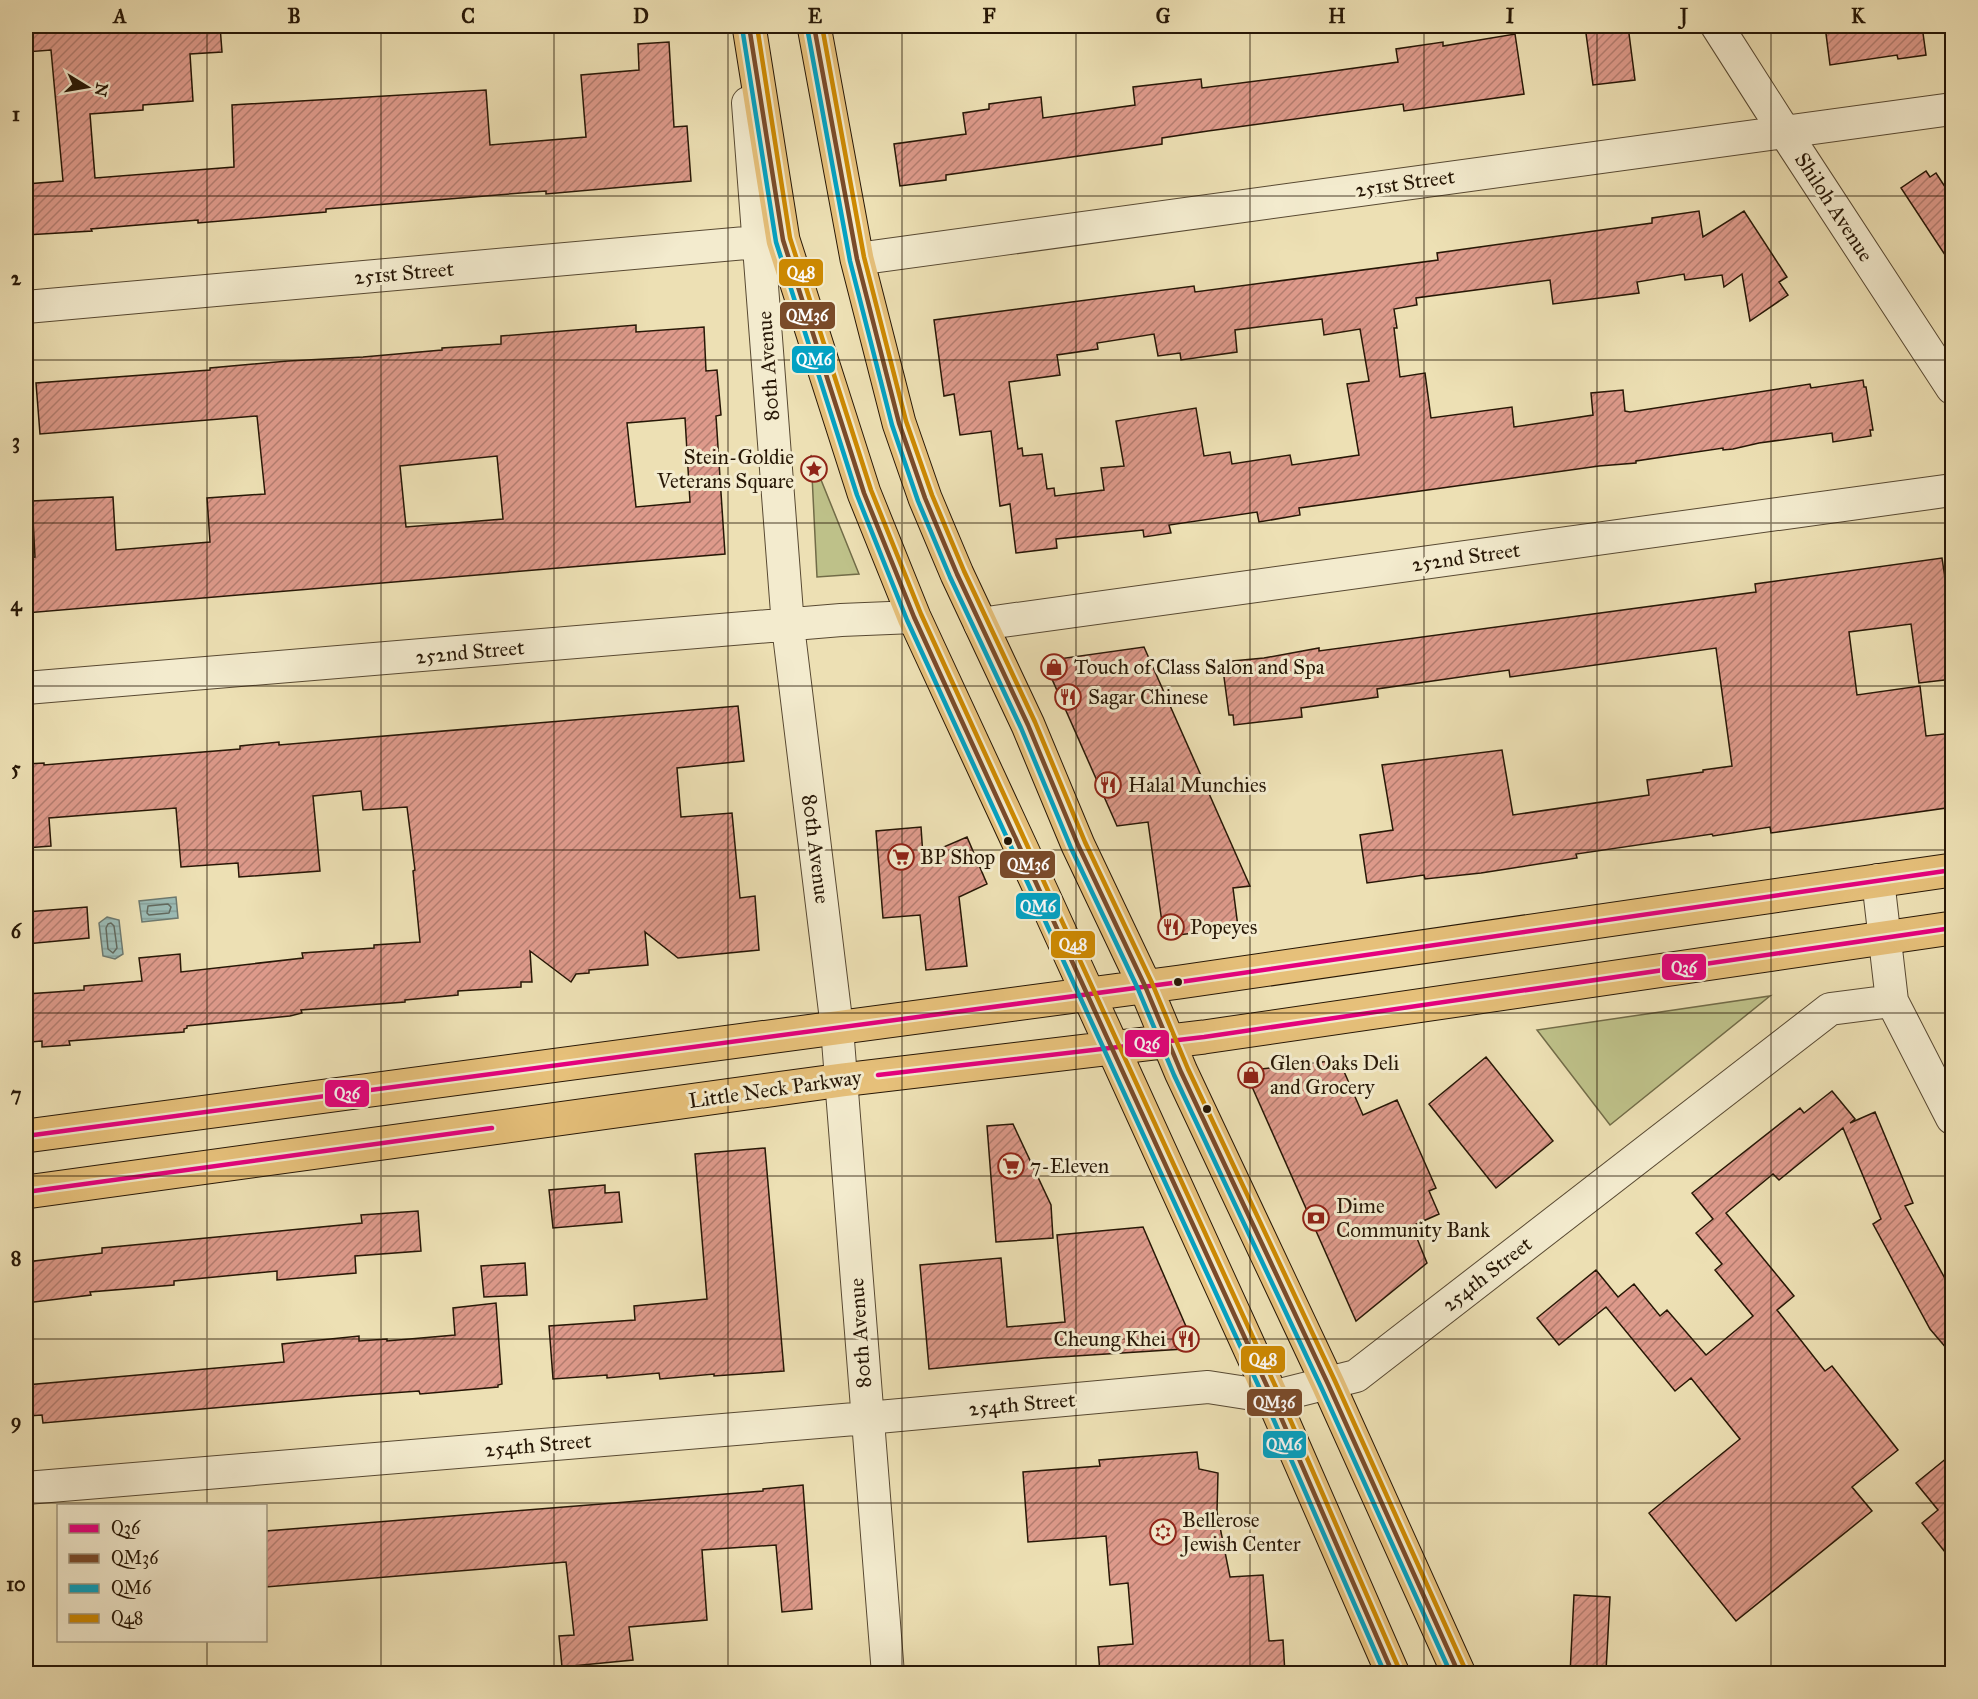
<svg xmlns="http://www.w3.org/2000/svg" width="1978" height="1699" font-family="'IM FELL Great Primer',serif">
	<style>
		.green { fill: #bec189; stroke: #726c48; stroke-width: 1.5 }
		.water { fill: url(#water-rules); stroke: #6d796f; stroke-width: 1.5 }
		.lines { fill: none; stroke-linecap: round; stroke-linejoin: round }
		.shore { stroke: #61695e; stroke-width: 1.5 }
		.building { fill: url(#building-hatch); stroke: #271706; stroke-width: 1.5; fill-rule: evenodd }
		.minor-casing { stroke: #584932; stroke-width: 34 }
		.major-casing { stroke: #271706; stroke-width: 35 }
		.minor { stroke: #f3ebce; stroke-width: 32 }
		.major { stroke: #e6c07a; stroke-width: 33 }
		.bus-1-casing { stroke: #f3ebce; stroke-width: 9 }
		.bus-2-casing { stroke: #f3ebce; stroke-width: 9 }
		.bus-3-casing { stroke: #f3ebce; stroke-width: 9 }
		.bus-4-casing { stroke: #f3ebce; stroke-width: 9 }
		.bus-1 { stroke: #e5007d; stroke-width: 4.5 }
		.bus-2 { stroke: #7a4b2a; stroke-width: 4.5 }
		.bus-3 { stroke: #02a2c4; stroke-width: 4.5 }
		.bus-4 { stroke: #cd8901; stroke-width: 4.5 }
		.grid { fill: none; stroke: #271706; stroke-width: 1.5; stroke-opacity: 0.55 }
		.bus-dot { fill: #271706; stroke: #f3ebce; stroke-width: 2 }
		.labels { text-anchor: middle; stroke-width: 6; stroke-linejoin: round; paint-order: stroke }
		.street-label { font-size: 21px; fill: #271706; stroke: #f3ebce }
		.poi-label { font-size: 21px; fill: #271706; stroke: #f3ebce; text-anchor: start }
		.line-badge { stroke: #f3ebce; stroke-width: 2 }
		.badge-label { font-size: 16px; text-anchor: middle; font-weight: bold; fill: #fff }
		.neatline { fill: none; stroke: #271706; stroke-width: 2 }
		.grid-label { font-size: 20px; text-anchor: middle; font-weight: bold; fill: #271706 }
	</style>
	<defs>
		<pattern id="water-rules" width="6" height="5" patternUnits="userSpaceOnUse" patternTransform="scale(1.5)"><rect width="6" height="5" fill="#9bbbb5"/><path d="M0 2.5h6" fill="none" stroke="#86a09a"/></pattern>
		<pattern id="building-hatch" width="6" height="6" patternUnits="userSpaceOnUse" patternTransform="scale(1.5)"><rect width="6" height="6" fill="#de9a8b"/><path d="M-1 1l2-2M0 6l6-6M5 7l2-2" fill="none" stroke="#b47d70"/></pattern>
	</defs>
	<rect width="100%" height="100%" fill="#ede0b4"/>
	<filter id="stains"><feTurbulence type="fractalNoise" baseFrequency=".00333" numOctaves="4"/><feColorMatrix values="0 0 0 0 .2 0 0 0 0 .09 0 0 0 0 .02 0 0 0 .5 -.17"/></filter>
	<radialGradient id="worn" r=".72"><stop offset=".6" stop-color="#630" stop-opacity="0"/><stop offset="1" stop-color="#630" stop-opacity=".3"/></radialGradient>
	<path class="green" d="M811,455L859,574L817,577Z
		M1770,996L1610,1125L1537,1030Z"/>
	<path class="water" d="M176,897L178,918L142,922L139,901Z
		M107,917L119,920L123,954L115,959L103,956L99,923Z"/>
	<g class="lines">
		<path class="shore" d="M168,904L171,907L169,913L149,915L147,913L148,906Z
			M108,924L111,923L114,926L117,948L113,953L108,949L106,928Z"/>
	</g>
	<path class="building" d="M26,26H220L222,52L190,54L193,101L143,105V110L90,114L95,178L234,167L232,105L486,90L490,145L586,137L581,75L639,70L638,44L669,42L674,127L687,126L691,181L546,194V191L326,209V212L198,223V220L91,229L92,231L26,235V184L63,181L51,50L26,52Z
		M1585,26H1628L1635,80L1593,85Z
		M1825,26H1922L1926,55L1898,59L1897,55L1830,65Z
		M1515,34L1524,94L1404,111L1403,104L1208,131L1162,138V144L946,175V180L900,186L894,144L966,134L963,113L989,109V104L1041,97L1043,118L1135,105L1133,87L1201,79L1202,88L1312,74L1398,62L1396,49L1443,42V46Z
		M1926,171L1930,177L1936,173L1953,199V267L1901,188Z
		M1699,211L1703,237L1744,211L1787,277L1779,282L1788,295L1750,321L1742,274L1724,287L1722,275L1685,280L1684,274L1637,282L1639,293L1553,304L1550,280L1416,298L1417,305L1394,309L1397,328H1394L1400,377L1425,373L1431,418L1512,407L1514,427L1593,415L1591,393L1623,390L1625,411L1630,412L1810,384L1811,388L1863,380L1864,387H1866L1873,430H1870L1871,436L1833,442L1832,433L1759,443L1733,449L1723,450V448L1636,461V463L1599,466L1299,508L1300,515L1259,522L1257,512L1169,525L1171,533L1144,537L1143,530L1056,539L1057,548L1016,553L1010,504L1000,506L991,431L960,435L954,394L944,396L934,320L1194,286L1195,292L1438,260L1437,253L1652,223V218ZM1322,319L1324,335L1360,329L1369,381L1347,384L1359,455L1292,465L1290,455L1232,464L1230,452L1204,456L1196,408L1116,421L1124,466L1101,468L1104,490L1055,496L1054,488L1047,489L1042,454L1023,456L1022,448L1018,449L1009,382L1060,375L1057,355L1098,349L1097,343L1154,334L1158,356L1180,353L1181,360L1237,352L1235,330Z
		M636,325V332L704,327L706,371L717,370L721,415L716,416L725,554L26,613V558L35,557L32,501L113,497L116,550L210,542L207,498L265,494L257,416L40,434L36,383L210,370V368L288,361L363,357L442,350V348L501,344V336ZM685,418L690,502L636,507L627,423ZM497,456L503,519L406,527L400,466Z
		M1942,558L1953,632V679L1919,683L1911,624L1849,632L1857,695L1920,686L1926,736L1953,733V807L1771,833L1770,827L1713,836L1712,834L1576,854L1577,858L1481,873L1425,879L1424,875L1367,883L1360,835L1393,830L1382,765L1502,750L1513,815L1649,795L1647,780L1703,772V770L1732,766L1716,648L1510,677L1509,670L1377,689L1378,697L1301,708L1302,717L1234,725L1233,715H1229L1222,662L1264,658L1319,648V651L1756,592L1755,584Z
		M1144,647L1250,886L1233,888L1238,927L1164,937L1148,822L1117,826L1044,661Z
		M738,706L744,761L677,768L681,817L732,813L740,898L755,896L759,950L678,958L645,932L648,965L589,970V973L576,974L571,982L530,951L532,982H521V987L458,991V995L405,1000V1002L301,1010L302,1013L290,1016L187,1026V1028L184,1029V1032L69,1041L70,1045L42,1047V1041L30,1042L26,994L84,990V986L142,981L139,958L180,954L181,972L303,958L302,953L374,948V945L420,942L413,871L415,870L407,807L363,810L361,791L313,796L320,871L239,877L238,863L181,867L176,808L49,818L51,846L26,848V764L44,763V765L128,758L240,749V746L279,742V745Z
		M921,827L923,856L967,837L987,884L959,897L967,966L926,970L920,915L883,918L876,831Z
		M87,907L89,938L26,944V912Z
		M1486,1057L1553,1141L1496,1188L1429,1104Z
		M1339,1060L1363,1115L1397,1100L1436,1188L1429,1191L1439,1214L1412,1226L1427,1263L1356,1321L1245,1071Z
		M1832,1091L1855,1119L1850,1123L1875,1112L1913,1203L1905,1206L1953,1293V1356L1930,1329L1873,1224L1881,1219L1843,1128L1779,1180L1773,1174L1726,1213L1794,1296L1777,1310L1825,1371L1832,1366L1898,1450L1852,1487L1872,1511L1736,1621L1649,1513L1740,1439L1691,1378L1675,1391L1606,1307L1559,1345L1537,1318L1596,1270L1618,1297L1634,1284L1660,1316L1667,1310L1706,1355L1753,1316L1715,1270L1722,1264L1696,1233L1713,1219L1692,1193L1800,1108L1804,1113Z
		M1013,1124L1051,1205L1053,1238L996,1242L987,1126Z
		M765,1148L784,1371L714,1376V1374L660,1379L659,1373L607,1378V1375L553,1379L549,1326L635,1320L634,1306L707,1299L695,1154Z
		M605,1185V1193L619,1192L622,1222L553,1228L549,1190Z
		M418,1211L421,1251L355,1256L356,1273L277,1280V1271L174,1281V1285L90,1292L91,1295L26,1303V1262L102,1253V1248L362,1223L361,1215Z
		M1143,1227L1191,1338L1184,1349L1044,1358L929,1369L920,1265L1001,1258L1007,1327L1065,1322L1057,1235Z
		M525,1263L527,1295L484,1297L481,1266Z
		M496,1303L502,1384L498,1385V1387L420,1394L419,1391L349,1396L43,1423L42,1415L28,1416L26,1385L284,1362L282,1344L359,1336V1341L387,1339V1341L455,1335L453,1308Z
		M1197,1452L1199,1469L1218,1473L1217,1512L1230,1577L1263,1575L1269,1641L1283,1640L1285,1674H1100L1098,1647L1133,1644L1128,1583L1110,1585L1106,1536L1028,1542L1023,1472L1100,1466L1099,1460Z
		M1953,1453V1562L1922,1523L1938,1510L1916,1483Z
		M803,1485L812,1609L782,1612L776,1545L702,1550L707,1620L629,1627L633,1660L562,1667L559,1636L574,1635L566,1562L266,1587V1531L763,1491V1489Z
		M1574,1595L1610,1597L1606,1671H1598V1674H1570Z"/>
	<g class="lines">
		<g class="minor-casing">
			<path id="minor" d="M1717,26L1784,131L1952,388
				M748,103L788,626L837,1028L888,1674
				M857,259L1952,109
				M26,307L779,240
				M980,624L1952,490
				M26,688L841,620L914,617
				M1878,880L1892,1001L1952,1118
				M26,1488L867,1418L1208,1387L1272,1397L1356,1376L1830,1009L1892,1001"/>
		</g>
		<g class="major-casing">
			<path id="major" d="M749,26L783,240L864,493L914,617L1043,895L1272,1397L1393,1674
				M814,26L857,259L899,423L925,498L957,574L1028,725L1078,845L1145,986L1181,1072L1328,1384L1459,1674
				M26,1136L1180,982L1952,870
				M26,1192L842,1080L1204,1037L1952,928"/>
		</g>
		<use href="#minor" class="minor"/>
		<use href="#major" class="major"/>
		<g class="bus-1-casing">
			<path id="bus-1" d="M878,1075L1204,1037L1952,928
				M26,1136L1180,982L1952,870
				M26,1192L492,1128"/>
		</g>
		<g class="bus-2-casing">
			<path id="bus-2" d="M749,26L783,240L864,493L914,617L1272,1397L1393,1674
				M814,26L857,259L899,423L925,498L957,574L1028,725L1078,845L1145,986L1181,1072L1328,1384L1459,1674"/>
		</g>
		<g class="bus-3-casing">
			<path id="bus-3" d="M742,27L776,242L857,495L907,620L1265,1400L1385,1674
				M807,27L850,261L892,425L918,501L950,577L1021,728L1071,848L1138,989L1174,1075L1321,1387L1451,1674"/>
		</g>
		<g class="bus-4-casing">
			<path id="bus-4" d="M757,26L790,238L871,490L921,614L1279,1394L1400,1671
				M822,26L864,257L906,421L932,495L964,571L1035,722L1085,842L1152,983L1188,1069L1335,1381L1466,1671"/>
		</g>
		<use href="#bus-1" class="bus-1"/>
		<use href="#bus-2" class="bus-2"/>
		<use href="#bus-3" class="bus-3"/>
		<use href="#bus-4" class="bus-4"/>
	</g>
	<path class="grid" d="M207,26V1506M381,26V1674M554,26V1674M728,26V1674M902,26V1674M1076,26V1674M1250,26V1674M1424,26V1674M1597,26V1674M1771,26V1674M26,196H1952M26,360H1952M26,523H1952M26,686H1952M26,850H1952M26,1013H1952M26,1176H1952M26,1339H1952M26,1503H1952M207,1640V1674"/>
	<defs>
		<g id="sight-ring" transform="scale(1.35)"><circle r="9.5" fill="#f3ebce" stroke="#8f2418" stroke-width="1.5"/><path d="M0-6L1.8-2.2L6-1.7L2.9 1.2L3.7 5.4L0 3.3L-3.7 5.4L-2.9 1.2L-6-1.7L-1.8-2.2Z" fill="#8f2418"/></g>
		<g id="shop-ring" transform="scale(1.35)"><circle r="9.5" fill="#f3ebce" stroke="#8f2418" stroke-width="1.5"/><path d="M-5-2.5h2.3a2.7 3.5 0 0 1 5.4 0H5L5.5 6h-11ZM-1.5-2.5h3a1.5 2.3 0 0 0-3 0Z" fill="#8f2418"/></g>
		<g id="restaurant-ring" transform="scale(1.35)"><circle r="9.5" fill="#f3ebce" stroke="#8f2418" stroke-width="1.5"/><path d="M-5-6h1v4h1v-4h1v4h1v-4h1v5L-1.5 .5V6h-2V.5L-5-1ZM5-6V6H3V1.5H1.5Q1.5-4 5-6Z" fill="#8f2418"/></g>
		<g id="supermarket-ring" transform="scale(1.35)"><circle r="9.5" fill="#f3ebce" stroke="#8f2418" stroke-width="1.5"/><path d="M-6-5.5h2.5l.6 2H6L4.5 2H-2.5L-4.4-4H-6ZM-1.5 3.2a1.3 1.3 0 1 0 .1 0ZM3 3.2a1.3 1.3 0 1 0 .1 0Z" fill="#8f2418"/></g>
		<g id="bank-ring" transform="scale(1.35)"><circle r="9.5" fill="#f3ebce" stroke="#8f2418" stroke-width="1.5"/><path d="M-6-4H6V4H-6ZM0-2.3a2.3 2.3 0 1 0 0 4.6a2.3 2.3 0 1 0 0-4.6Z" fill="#8f2418"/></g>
		<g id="synagogue-ring" transform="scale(1.35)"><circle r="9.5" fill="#f3ebce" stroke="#8f2418" stroke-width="1.5"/><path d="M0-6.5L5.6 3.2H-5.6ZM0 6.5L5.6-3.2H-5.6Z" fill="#8f2418"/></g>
	</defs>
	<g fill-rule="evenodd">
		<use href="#sight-ring" x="814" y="469"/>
		<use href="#shop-ring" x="1054" y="667"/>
		<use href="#restaurant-ring" x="1068" y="697"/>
		<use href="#restaurant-ring" x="1108" y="785"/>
		<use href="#supermarket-ring" x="901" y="857"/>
		<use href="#restaurant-ring" x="1171" y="927"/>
		<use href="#shop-ring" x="1251" y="1075"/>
		<use href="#supermarket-ring" x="1011" y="1166"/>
		<use href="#bank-ring" x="1316" y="1218"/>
		<use href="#restaurant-ring" x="1186" y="1339"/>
		<use href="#synagogue-ring" x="1163" y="1532"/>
	</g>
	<g class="bus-dot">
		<circle cx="1008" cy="841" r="5"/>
		<circle cx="1178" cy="982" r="5"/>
		<circle cx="1207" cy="1109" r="5"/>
	</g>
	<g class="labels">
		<g class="street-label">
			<text transform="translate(1405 183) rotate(-8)" y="7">251st Street</text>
			<text transform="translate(1834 207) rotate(57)" y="7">Shiloh Avenue</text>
			<text transform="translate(404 273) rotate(-5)" y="7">251st Street</text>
			<text transform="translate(768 366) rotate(-94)" y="7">80th Avenue</text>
			<text transform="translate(1466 557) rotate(-8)" y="7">252nd Street</text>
			<text transform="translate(470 652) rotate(-5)" y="7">252nd Street</text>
			<text transform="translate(816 849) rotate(83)" y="7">80th Avenue</text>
			<text transform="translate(775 1089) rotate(-8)" y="7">Little Neck Parkway</text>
			<text transform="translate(1487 1274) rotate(-38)" y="7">254th Street</text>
			<text transform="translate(860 1333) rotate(-94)" y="7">80th Avenue</text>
			<text transform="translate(1022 1404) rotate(-5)" y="7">254th Street</text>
			<text transform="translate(538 1445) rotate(-5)" y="7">254th Street</text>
		</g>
		<g class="poi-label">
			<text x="794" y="464" text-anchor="end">Stein-Goldie<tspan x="794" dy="24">Veterans Square</tspan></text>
			<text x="1074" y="674">Touch of Class Salon and Spa</text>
			<text x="1088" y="704">Sagar Chinese</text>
			<text x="1128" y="792">Halal Munchies</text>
			<text x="920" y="864">BP Shop</text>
			<text x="1190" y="934">Popeyes</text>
			<text x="1270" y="1070">Glen Oaks Deli<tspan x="1270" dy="24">and Grocery</tspan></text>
			<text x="1030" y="1173">7-Eleven</text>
			<text x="1336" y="1213">Dime<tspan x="1336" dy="24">Community Bank</tspan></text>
			<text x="1166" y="1346" text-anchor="end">Cheung Khei</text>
			<text x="1182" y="1527">Bellerose<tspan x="1182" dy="24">Jewish Center</tspan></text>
		</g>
	</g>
	<g class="line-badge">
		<rect x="778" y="258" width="46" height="29" rx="6" fill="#cd8901"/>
		<rect x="779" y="301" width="57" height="29" rx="6" fill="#7a4b2a"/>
		<rect x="791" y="345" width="45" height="29" rx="6" fill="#02a2c4"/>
		<rect x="999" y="850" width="57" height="29" rx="6" fill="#7a4b2a"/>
		<rect x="1015" y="892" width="46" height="28" rx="6" fill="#02a2c4"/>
		<rect x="1050" y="930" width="46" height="29" rx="6" fill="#cd8901"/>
		<rect x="1661" y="953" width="46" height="28" rx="6" fill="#e5007d"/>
		<rect x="1124" y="1029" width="46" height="29" rx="6" fill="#e5007d"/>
		<rect x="324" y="1079" width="46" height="29" rx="6" fill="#e5007d"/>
		<rect x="1240" y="1345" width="46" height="29" rx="6" fill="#cd8901"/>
		<rect x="1246" y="1388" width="57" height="29" rx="6" fill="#7a4b2a"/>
		<rect x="1262" y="1430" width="45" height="29" rx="6" fill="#02a2c4"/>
	</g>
	<g class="badge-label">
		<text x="801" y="278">Q48</text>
		<text x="807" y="321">QM36</text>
		<text x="814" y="365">QM6</text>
		<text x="1028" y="870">QM36</text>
		<text x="1038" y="912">QM6</text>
		<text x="1073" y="950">Q48</text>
		<text x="1684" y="973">Q36</text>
		<text x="1147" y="1049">Q36</text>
		<text x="347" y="1099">Q36</text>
		<text x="1263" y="1365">Q48</text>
		<text x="1274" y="1408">QM36</text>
		<text x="1284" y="1450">QM6</text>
	</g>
	<rect width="1978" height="1699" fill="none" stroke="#ede0b4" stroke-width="66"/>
	<rect x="57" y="1504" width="210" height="138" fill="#f3ebce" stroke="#a1967e" stroke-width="1.5"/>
	<rect x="69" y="1524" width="30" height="9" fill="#e5007d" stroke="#a1967e" stroke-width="1.5"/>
	<text x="111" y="1534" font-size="18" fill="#271706">Q36</text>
	<rect x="69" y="1554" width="30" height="9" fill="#7a4b2a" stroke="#a1967e" stroke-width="1.5"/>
	<text x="111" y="1564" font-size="18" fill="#271706">QM36</text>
	<rect x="69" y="1584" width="30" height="9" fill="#02a2c4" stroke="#a1967e" stroke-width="1.5"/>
	<text x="111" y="1594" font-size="18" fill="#271706">QM6</text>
	<rect x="69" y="1614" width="30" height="9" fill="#cd8901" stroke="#a1967e" stroke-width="1.5"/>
	<text x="111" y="1624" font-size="18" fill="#271706">Q48</text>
	<g transform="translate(87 87) rotate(101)" stroke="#f3ebce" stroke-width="4.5" paint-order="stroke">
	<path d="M0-4.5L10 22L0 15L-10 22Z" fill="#271706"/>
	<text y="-9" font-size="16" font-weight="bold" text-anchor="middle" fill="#271706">N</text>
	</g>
	<rect x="33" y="33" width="1912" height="1633" class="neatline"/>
	<g class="grid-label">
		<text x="120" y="23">A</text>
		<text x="294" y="23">B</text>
		<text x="468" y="23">C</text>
		<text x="641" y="23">D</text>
		<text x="815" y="23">E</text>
		<text x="989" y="23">F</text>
		<text x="1163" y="23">G</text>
		<text x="1337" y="23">H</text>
		<text x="1510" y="23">I</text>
		<text x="1684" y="23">J</text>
		<text x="1858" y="23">K</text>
		<text x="16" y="121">1</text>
		<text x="16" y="285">2</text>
		<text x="16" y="448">3</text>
		<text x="16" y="611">4</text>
		<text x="16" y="775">5</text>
		<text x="16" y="938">6</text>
		<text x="16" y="1101">7</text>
		<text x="16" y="1265">8</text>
		<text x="16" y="1428">9</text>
		<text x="16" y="1591">10</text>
	</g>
	<rect width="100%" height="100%" filter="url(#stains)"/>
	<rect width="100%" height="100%" fill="url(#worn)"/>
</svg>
